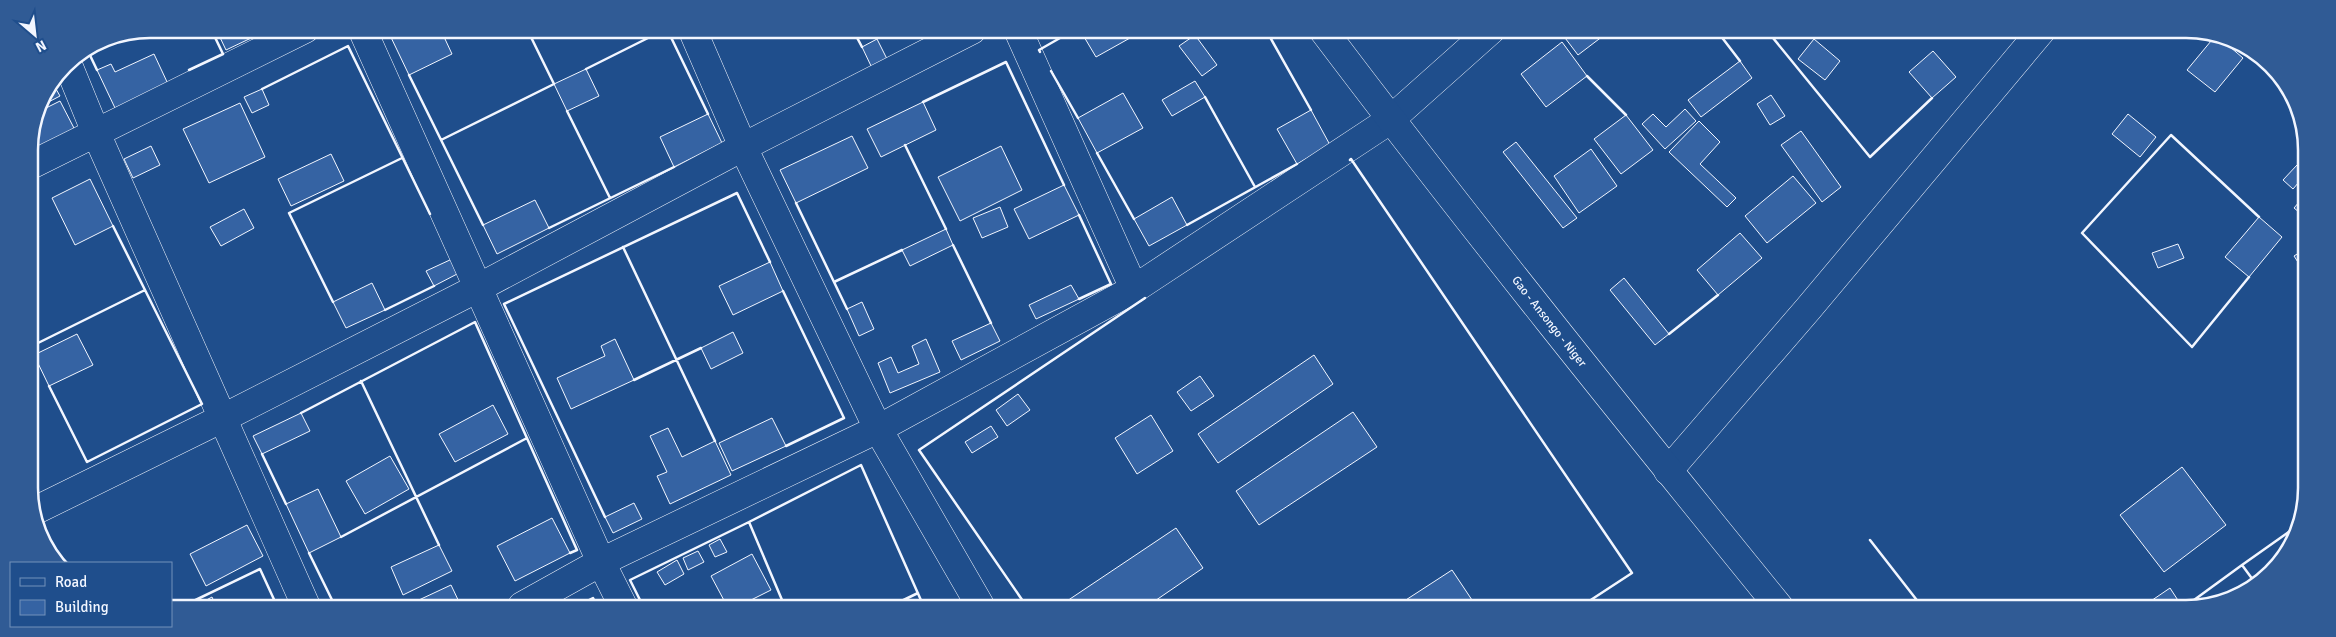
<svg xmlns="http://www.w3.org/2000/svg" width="2336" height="637" font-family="Signika,sans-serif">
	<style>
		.building { fill: #3563a3; stroke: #f2f6ff }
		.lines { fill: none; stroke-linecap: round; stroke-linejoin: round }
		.minor-casing { stroke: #f2f6ff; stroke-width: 29 }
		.major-casing { stroke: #f2f6ff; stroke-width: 29 }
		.minor { stroke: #1f4e8c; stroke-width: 28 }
		.major { stroke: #1f4e8c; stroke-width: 28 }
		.wall { stroke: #f2f6ff; stroke-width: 2.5 }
		.labels { text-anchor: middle; stroke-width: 4; stroke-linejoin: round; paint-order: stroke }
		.street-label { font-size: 12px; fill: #f2f6ff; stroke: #1f4e8c }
		.rim { fill: none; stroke: #f2f6ff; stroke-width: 2.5 }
	</style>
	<rect width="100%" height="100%" fill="#1f4e8c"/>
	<path class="building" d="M216,29H270L226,50Z
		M387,29H465L445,39L452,54L409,75Z
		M1080,30H1126L1130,38L1096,57Z
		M1559,30H1598L1603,36L1578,55Z
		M1195,35L1217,65L1202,76L1179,46Z
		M2216,35L2243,58L2215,92L2187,70Z
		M877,39L888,61L872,68L862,47Z
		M1814,39L1840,61L1825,80L1798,59Z
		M1562,42L1587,76L1546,107L1521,74Z
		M1933,51L1956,77L1932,98L1909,72Z
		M154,54L168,84L115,108L97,70L111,64L115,72Z
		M1740,61L1752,78L1701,117L1688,100Z
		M586,69L599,96L567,111L554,84Z
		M1195,81L1205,97L1172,116L1162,100Z
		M52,82L60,96L37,108L38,103Z
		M262,89L269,105L252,113L244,97Z
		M1123,93L1143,128L1097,153L1078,118Z
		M1771,95L1785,116L1770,125L1757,104Z
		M60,101L75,130L31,152L29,142L36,113Z
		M923,102L936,130L881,157L867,129Z
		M240,103L265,157L209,183L183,129Z
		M1685,109L1696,121L1665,149L1642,124L1653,114L1666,127Z
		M1311,110L1330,145L1297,164L1277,129Z
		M708,114L722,143L674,167L660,137Z
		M2128,114L2156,137L2140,157L2112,134Z
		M1626,115L1653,150L1621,174L1594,139Z
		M1699,121L1720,142L1700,164L1736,198L1727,207L1669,152Z
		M1801,131L1841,187L1822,202L1781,145Z
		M852,136L868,168L796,203L780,170Z
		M1516,142L1577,218L1563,228L1503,152Z
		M151,146L160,165L133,178L124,159Z
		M1001,146L1022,190L960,221L938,177Z
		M1591,149L1617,186L1579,213L1554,176Z
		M331,154L344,181L291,206L278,179Z
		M2297,165L2305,175L2293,189L2283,180Z
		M1793,176L1816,203L1767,243L1745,216Z
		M90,179L113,226L75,245L52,198Z
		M1064,185L1079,215L1029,239L1014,209Z
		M2305,195V217L2294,208Z
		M1172,197L1187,225L1149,246L1134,219Z
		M535,200L549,228L497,254L483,225Z
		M1000,207L1008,227L982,238L973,218Z
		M244,209L254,228L221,246L210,227Z
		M2259,217L2282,237L2249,277L2225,257Z
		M946,229L953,245L910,266L902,250Z
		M1740,233L1762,258L1718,295L1697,270Z
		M2178,244L2184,258L2158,268L2152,253Z
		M2305,249V273L2294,256Z
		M452,259L459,273L434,286L426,271Z
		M770,262L783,291L733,315L719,286Z
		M1624,278L1669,334L1655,345L1610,290Z
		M372,283L385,310L346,328L333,302Z
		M1071,285L1079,299L1036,319L1029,305Z
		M862,302L874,329L859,336L847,309Z
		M991,323L1000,341L961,360L952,341Z
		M733,332L743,353L711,369L701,348Z
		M77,334L93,365L49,386L34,355Z
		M615,339L634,380L571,409L557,378L605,356L601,346Z
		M926,339L940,372L890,393L878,363L891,357L898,373L919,364L912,346Z
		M1314,355L1333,384L1218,463L1198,434Z
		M1200,376L1214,396L1191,411L1177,392Z
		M1018,394L1030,410L1007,426L996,410Z
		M493,405L508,434L455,462L439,434Z
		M1353,412L1377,447L1259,525L1236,491Z
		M301,413L310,431L262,454L253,436Z
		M1151,415L1173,451L1137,474L1115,438Z
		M772,418L786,446L732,471L719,443Z
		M991,426L998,437L972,453L965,442Z
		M668,428L682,457L715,441L731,475L670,504L657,476L667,472L650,436Z
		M390,456L409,489L365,514L346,481Z
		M2182,467L2226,525L2164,572L2120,515Z
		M318,489L341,537L309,553L286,504Z
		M634,503L642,519L613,533L605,517Z
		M552,518L570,553L515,581L497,546Z
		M247,525L263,556L206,586L190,554Z
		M1176,528L1203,568L1146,607H1058Z
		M720,539L727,552L715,557L709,545Z
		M439,545L452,571L403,595L391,567Z
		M698,551L704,562L688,570L683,558Z
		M752,554L771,590L739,606H727L711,576Z
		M677,560L684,574L665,585L657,572Z
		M1452,570L1476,606L1395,607Z
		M451,585L461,606H406Z
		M2170,588L2183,608H2147L2145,605Z
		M212,597L216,606H195Z"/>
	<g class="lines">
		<g class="minor-casing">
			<path id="minor" d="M362,29L601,562L623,606
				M692,29L743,147L878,429L981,607
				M1018,30L1134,289
				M67,62L96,133L306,606
				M29,166L305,29
				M1668,471L1808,309L2041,31
				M32,512L223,418L478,288L743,147L972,30
				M522,606L601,562L878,429L1134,289L1390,120L1491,30"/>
		</g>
		<g class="major-casing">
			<g id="major">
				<path id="s1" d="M1323,30C1471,226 1625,417 1780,608"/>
			</g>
		</g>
		<use href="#minor" class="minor"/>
		<use href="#major" class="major"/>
		<path class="wall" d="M667,29L708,114
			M853,30L862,47
			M1266,30L1311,110
			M1717,31L1740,61
			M1773,38L1870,157L1932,98
			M87,49L97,70
			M1040,52L1039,50L1074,30
			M586,69L666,29
			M189,70L223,54L211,29
			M1051,71L1078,118
			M409,75L483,225
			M1587,76L1626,115
			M262,89L348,46L430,214
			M1205,97L1255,187
			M923,102L1006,62L1064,185
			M567,111L610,198
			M441,140L554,84L527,29
			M905,145L946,229
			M1097,153L1134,219
			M1350,160L1351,159L1632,573L1580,607
			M796,203L847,309
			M1187,225L1297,164
			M549,228L674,167
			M953,245L991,323
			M623,247L715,441
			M2249,277L2192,347L2082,233L2171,135L2259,217
			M834,282L902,250
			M783,291L844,418L786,446
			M1079,299L1111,284L1079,215
			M333,302L289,213L402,158
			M385,310L434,286
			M1669,334L1718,295
			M36,344L145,290L113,226
			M634,380L701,348
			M361,381L439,545
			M49,386L87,462L202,404L145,290
			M301,413L475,322L577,550L570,553
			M262,454L286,504
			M605,517L504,304L737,193L770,262
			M341,537L527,438
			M1870,540L1923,608
			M309,553L335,606
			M2256,584L2242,565L2290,531
			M183,606L260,569L277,606
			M577,606L593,598L597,606
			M643,606L630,580L749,522
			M785,607L749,522L861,465L924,607
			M889,607L918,593
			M1027,607L919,450L1145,298
			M2183,608L2242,565"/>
	</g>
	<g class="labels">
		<g class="street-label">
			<text dy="4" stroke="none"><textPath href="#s1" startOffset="369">Gao - Ansongo - Niger</textPath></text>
		</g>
	</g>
	<path d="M0 0H2336V637H0ZM150 38H2186A112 112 0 0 1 2298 150V488A112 112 0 0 1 2186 600H150A112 112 0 0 1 38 488V150A112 112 0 0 1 150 38Z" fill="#305b95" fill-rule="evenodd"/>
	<path class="rim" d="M150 38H2186A112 112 0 0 1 2298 150V488A112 112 0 0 1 2186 600H150A112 112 0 0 1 38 488V150A112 112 0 0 1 150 38Z"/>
	<rect x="10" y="562" width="162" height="65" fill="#1f4e8c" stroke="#7391ba"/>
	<rect x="20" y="578" width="25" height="8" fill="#1f4e8c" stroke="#7391ba"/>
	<text x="55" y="587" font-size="15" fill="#f2f6ff">Road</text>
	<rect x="20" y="600" width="25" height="15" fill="#3563a3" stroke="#7391ba"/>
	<text x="55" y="612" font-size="15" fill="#f2f6ff">Building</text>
	<g transform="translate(35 35) rotate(152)" stroke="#1f4e8c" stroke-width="4" paint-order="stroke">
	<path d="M0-4L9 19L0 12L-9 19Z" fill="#f2f6ff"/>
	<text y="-8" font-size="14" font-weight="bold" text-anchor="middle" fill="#f2f6ff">N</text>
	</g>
</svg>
